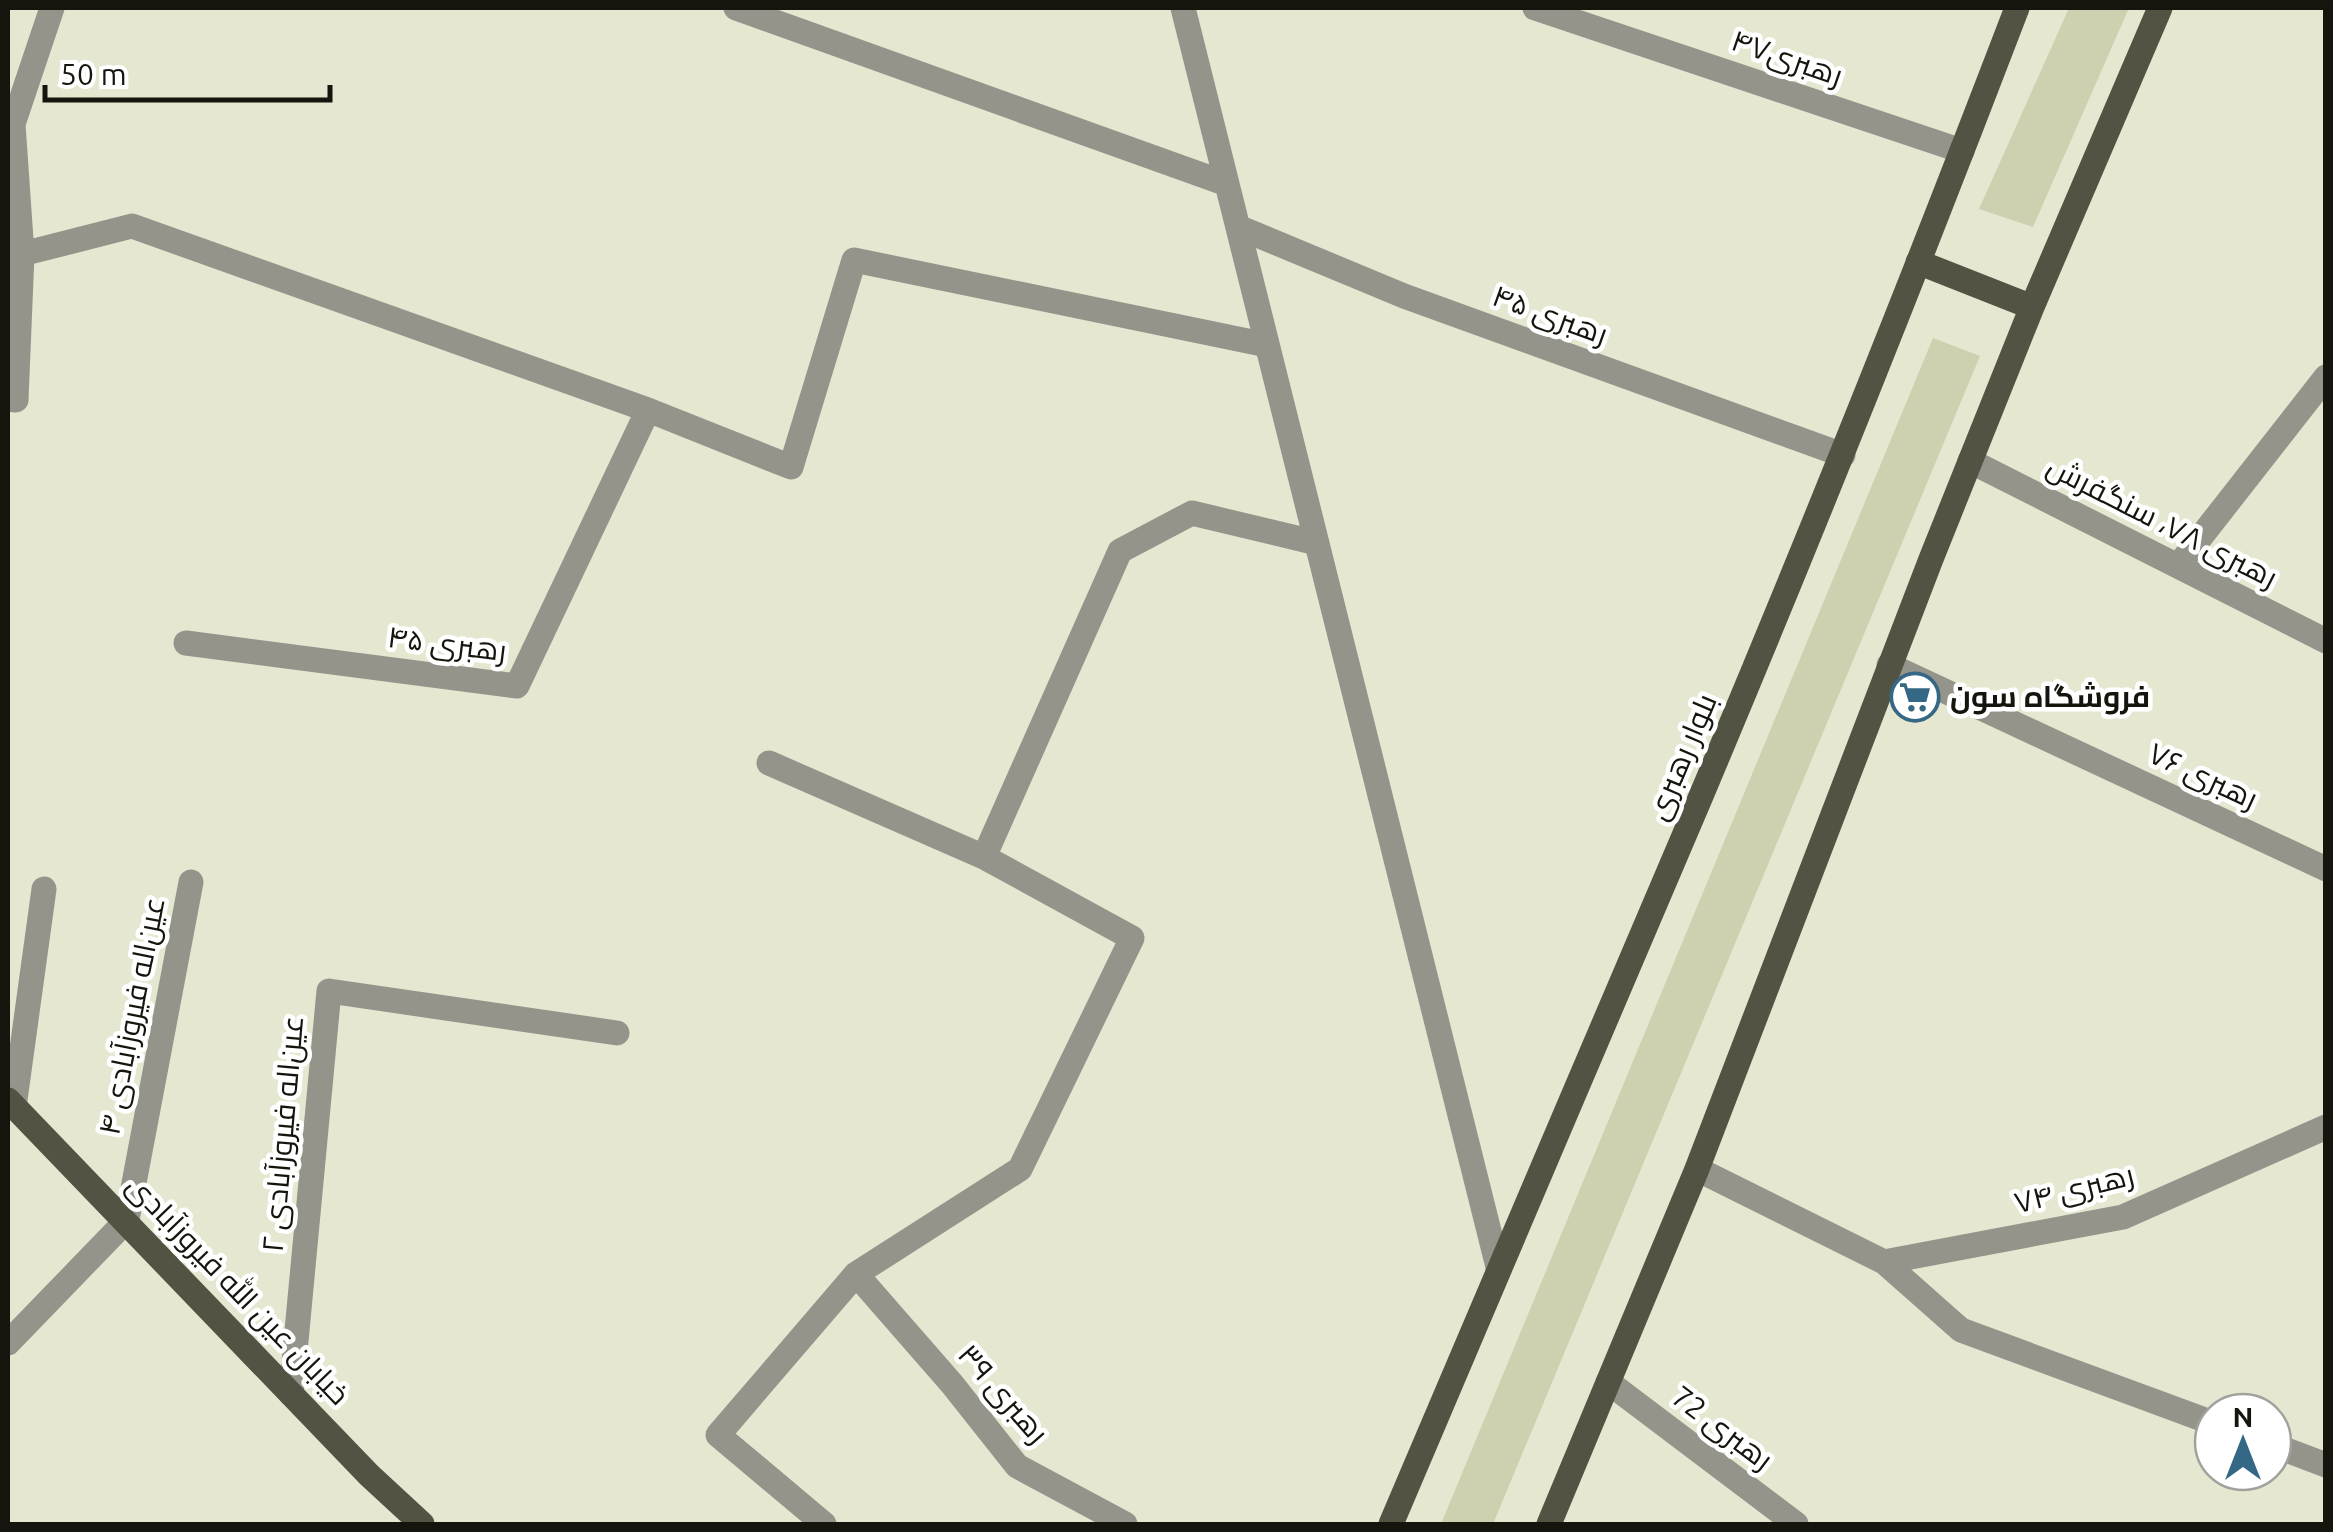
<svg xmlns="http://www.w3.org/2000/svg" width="2333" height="1532" font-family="Ubuntu,Cairo,sans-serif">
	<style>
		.green { fill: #cfd0af }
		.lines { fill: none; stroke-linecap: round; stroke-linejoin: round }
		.minor { stroke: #94948b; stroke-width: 25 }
		.major { stroke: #535343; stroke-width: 25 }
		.labels { text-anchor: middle; stroke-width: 9; stroke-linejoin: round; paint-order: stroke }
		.street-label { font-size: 30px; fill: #15150d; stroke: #fff }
		.poi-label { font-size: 30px; font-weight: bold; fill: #15150d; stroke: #fff; text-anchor: start }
	</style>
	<rect width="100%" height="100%" fill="#e6e7d0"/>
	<path class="green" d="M2069,8H2129L2033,227L1979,209Z
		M1933,338L1980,356L1493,1524H1441Z"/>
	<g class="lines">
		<path class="minor" d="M736,8L1227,184
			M1183,8L1498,1267
			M1535,8L1962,151
			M1238,227L1404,296L1843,455
			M8,251L22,254L132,226L648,410L791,467L854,260L1267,345
			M8,399L16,400L22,254L13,124L52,8
			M1970,461L2326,641
			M2178,566L2326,377
			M186,643L517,686L648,410
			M1889,665L2326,869
			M769,763L984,857
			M14,1107L44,889
			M1697,1169L1884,1262L1961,1330L2213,1423
			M1884,1262L2123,1217L2326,1127
			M856,1274L952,1384L1017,1466L1125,1524
			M8,1343L127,1220L191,882
			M1608,1382L1796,1524
			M291,1394L329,991L617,1033
			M2273,1445L2326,1465
			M824,1524L718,1435L856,1274L1020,1169L1132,938L984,857L1120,551L1192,513L1317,543"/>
		<path class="major" d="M1918,262L2032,307
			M8,1100L369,1475L422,1524
			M1391,1524C1492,1281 1599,1039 1701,796C1811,535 1916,272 2017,8
			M1549,1524L1697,1169L1931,559L2032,307L2160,8"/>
	</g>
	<defs>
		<g id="supermarket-ring" transform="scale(2.5)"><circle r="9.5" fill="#fff" stroke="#346884" stroke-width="1.5"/><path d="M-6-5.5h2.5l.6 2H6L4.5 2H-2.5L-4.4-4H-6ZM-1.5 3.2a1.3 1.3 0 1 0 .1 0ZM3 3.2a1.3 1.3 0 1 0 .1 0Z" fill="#346884"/></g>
	</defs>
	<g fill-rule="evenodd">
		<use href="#supermarket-ring" x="1915" y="697"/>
	</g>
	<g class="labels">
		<g class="street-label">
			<text transform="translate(1787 58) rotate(19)" y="10">۴۷رهبری</text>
			<text transform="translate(1550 315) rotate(20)" y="10">رهبری ۴۵</text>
			<text transform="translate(2162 522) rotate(27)" y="10">رهبری ۷۸، سنگفرش</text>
			<text transform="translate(447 644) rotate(7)" y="10">رهبری ۴۵</text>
			<text transform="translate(1682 757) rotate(-67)" y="10">بلوار رهبری</text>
			<text transform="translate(2203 776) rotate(25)" y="10">رهبری ۷۶</text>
			<text transform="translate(132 1016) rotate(-79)" y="10">عین‌اله فیروزآبادی ۴</text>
			<text transform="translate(283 1134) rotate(-85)" y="10">عین‌اله فیروزآبادی ۲</text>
			<text transform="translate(2074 1189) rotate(-14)" y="10">رهبری ۷۴</text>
			<text transform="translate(238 1290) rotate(46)" y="10">خیابان عین الله فیروزآبادی</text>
			<text transform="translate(1003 1394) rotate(49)" y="10">رهبری ۳۹</text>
			<text transform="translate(1722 1428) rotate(37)" y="10">رهبری 72</text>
		</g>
		<g class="poi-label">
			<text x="1950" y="707">فروشگاه سون</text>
		</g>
	</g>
	<rect width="2333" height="1532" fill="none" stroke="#15150d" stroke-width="20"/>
	<g transform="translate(2243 1442)"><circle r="48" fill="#ffffff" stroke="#a1a19e" stroke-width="2.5"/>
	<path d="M0-8L18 38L0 25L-18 38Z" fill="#346884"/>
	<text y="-15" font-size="28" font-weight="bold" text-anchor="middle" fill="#15150d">N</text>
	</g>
	<path d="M45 85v15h285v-15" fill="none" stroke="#15150d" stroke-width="5"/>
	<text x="60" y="85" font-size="30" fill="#15150d" stroke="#ffffff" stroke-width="8" paint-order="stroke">50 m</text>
</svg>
